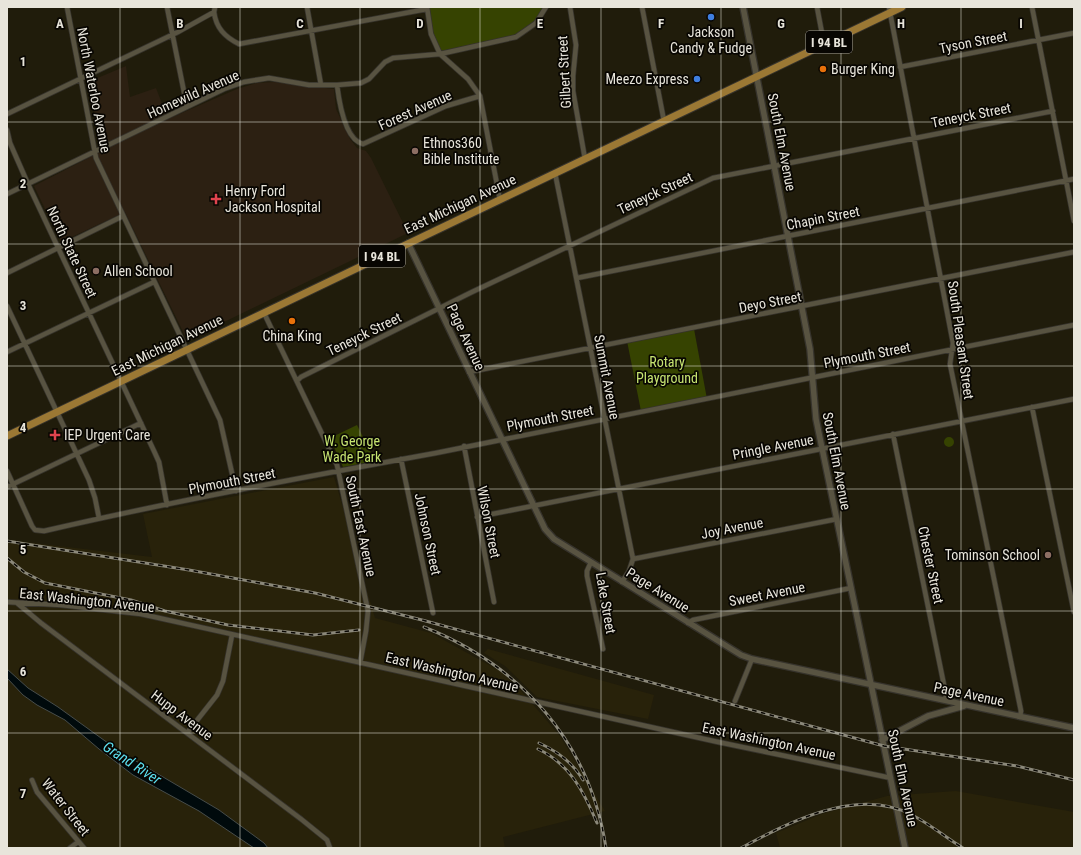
<svg xmlns="http://www.w3.org/2000/svg" width="1081" height="855" font-family="'Roboto Condensed',sans-serif">
	<style>
		.built { fill: #28220a }
		.medical { fill: #2c2012 }
		.green { fill: #364301 }
		.water { fill: #000a0c; stroke: #464c4a }
		.lines { fill: none; stroke-linecap: round; stroke-linejoin: round }
		.minor-casing { stroke: #36332c; stroke-width: 6 }
		.tertiary-casing { stroke: #36332c; stroke-width: 8 }
		.primary-casing { stroke: #36332c; stroke-width: 9 }
		.minor { stroke: #585341; stroke-width: 4.5 }
		.tertiary { stroke: #585341; stroke-width: 5.5 }
		.primary { stroke: #9b7834; stroke-width: 7 }
		.rail-casing { stroke: #8b887a; stroke-width: 3 }
		.rail { stroke: #080602; stroke-width: 1.5; stroke-dasharray: 4.5; stroke-linecap: butt }
		.grid { fill: none; stroke: #e8e5db; stroke-width: 1; stroke-opacity: 0.55 }
		.shop-dot { fill: #3f7fe0; stroke: #080602; stroke-width: 1.5 }
		.food-dot { fill: #e8710a; stroke: #080602; stroke-width: 1.5 }
		.education-dot { fill: #8d6e63; stroke: #080602; stroke-width: 1.5 }
		.health-dot { fill: #e0444e; stroke: #080602; stroke-width: 1.5 }
		.labels { text-anchor: middle; stroke-width: 3.5; stroke-linejoin: round; paint-order: stroke }
		.shield { fill: #080602; stroke: #a5a29a; stroke-width: 1 }
		.shield-label { font-size: 13px; font-weight: bold; fill: #e8e5db }
		.poi-label { font-size: 14px; fill: #e8e5db; stroke: #080602; text-anchor: start }
		.street-label { font-size: 14px; fill: #e8e5db; stroke: #080602 }
		.park-label { font-size: 14px; fill: #c7e471; stroke: #080602 }
		.water-label { font-size: 15px; font-style: italic; fill: #5cdfef; stroke: #080602 }
		.grid-label { font-size: 13px; text-anchor: middle; font-weight: bold; fill: #e8e5db; stroke: #080602; stroke-width: 3.5; stroke-linejoin: round; paint-order: stroke }
	</style>
	<rect width="100%" height="100%" fill="#201c0b"/>
	<path class="built" d="M334,477L375,618L431,633L500,671L517,686L560,736L605,811L503,837L505,848H7V540L152,557L143,514Z
		M488,649L654,695L648,719L537,697L505,666L484,653Z
		M956,791L1074,812V848H780L776,833L822,814L887,796Z"/>
	<path class="medical" d="M126,66L130,97L156,88L168,119L237,89L257,83L274,82L334,89L336,109L350,139L357,148L366,151L371,158L408,233L187,340L125,212L61,242L34,186L102,151L88,82Z"/>
	<path class="green" d="M428,7H545L528,30L499,40L440,54L431,34Z
		M694,329L707,399L641,411L627,341Z
		M357,425L375,461L343,467L330,438Z
		M944 442a5 5 0 1 1 10 0a5 5 0 1 1-10 0Z"/>
	<path class="water" d="M7,669L28,688L58,707L119,751L219,810L264,843L268,848H254L199,811L133,775L99,749L65,720L37,705L23,695L7,678Z"/>
	<g class="lines">
		<g class="minor-casing">
			<path id="minor" d="M67,7L96,158L220,420L236,491
				M167,7L187,107
				M307,7L321,85
				M427,7L431,34L440,54L468,79L480,96L500,200
				M570,7L576,45L573,76V91L585,159
				M642,7L664,121
				M817,7L824,44
				M889,7L953,343L950,364L1021,711L1020,717
				M1032,7L1074,221
				M214,12C216,28 225,37 239,44L427,9
				M900,67L1074,33
				M337,85C339,101 345,140 363,144L446,106L480,96
				M7,114L178,32L214,12L215,7
				M7,130L10,143L28,184L154,451L159,462L167,505
				M555,173L633,559L629,571L622,582
				M7,194L224,89L244,82L269,78L309,85H337L361,83L369,79L385,62L393,58L440,54L516,37L536,23L546,7
				M7,273L123,216
				M577,278L1074,179
				M7,306L89,480L95,498L99,518
				M264,313L337,465L368,611L366,631L360,663
				M7,352L154,282
				M469,372L1074,252
				M297,381L301,377L472,292L713,178L1053,111
				M1032,407L1074,612
				M893,434L946,695L945,700
				M464,446L494,602
				M401,459L433,613
				M7,471L32,526L35,530L44,531C174,501 305,477 436,453L1074,325
				M7,487L141,423
				M477,517L1074,399
				M633,559L837,519
				M591,562L587,571V576L603,649
				M7,602L61,605L141,614L718,742L891,778
				M17,603L41,623L301,819L327,840L330,848
				M688,623L693,620L851,588
				M735,701L752,659
				M187,733L217,695L223,681L232,635
				M32,780L37,792L84,848
				M70,848L78,842"/>
		</g>
		<g class="tertiary-casing">
			<path id="tertiary" d="M743,7L810,349L816,419L905,848
				M408,243L545,529L554,539L741,655L752,659L1074,728
				M882,740L928,716L964,706"/>
		</g>
		<g class="primary-casing">
			<path id="primary" d="M7,436L902,7"/>
		</g>
		<use href="#minor" class="minor"/>
		<use href="#tertiary" class="tertiary"/>
		<use href="#primary" class="primary"/>
		<g class="rail-casing">
			<path id="rail" d="M7,541L189,570L315,593L422,620L884,746L1017,766L1074,780
				M7,558L24,572L45,583L131,600L165,611L228,625L313,635L359,630
				M424,627C522,666 590,743 606,848
				M539,743C557,751 573,763 583,780
				M538,749C570,764 584,792 597,823
				M741,848C789,822 858,786 912,815C930,824 946,838 963,848"/>
		</g>
		<use href="#rail" class="rail"/>
	</g>
	<path class="grid" d="M120,7V848M240,7V848M360,7V848M480,7V848M601,7V848M721,7V848M841,7V848M961,7V848M7,122H1074M7,244H1074M7,366H1074M7,489H1074M7,611H1074M7,733H1074"/>
	<g class="shop-dot">
		<circle cx="711" cy="17" r="4"/>
		<circle cx="697" cy="79" r="4"/>
	</g>
	<g class="food-dot">
		<circle cx="823" cy="69" r="4"/>
		<circle cx="292" cy="321" r="4"/>
	</g>
	<g class="education-dot">
		<circle cx="415" cy="151" r="4"/>
		<circle cx="96" cy="271" r="4"/>
		<circle cx="1048" cy="555" r="4"/>
	</g>
	<g class="health-dot">
		<path d="M214 193h4v4h4v4h-4v4h-4v-4h-4v-4h4z"/>
		<path d="M53 429h4v4h4v4h-4v4h-4v-4h-4v-4h4z"/>
	</g>
	<g class="labels">
		<g class="shield">
			<rect x="806" y="31" width="46" height="22" rx="3"/>
			<rect x="359" y="245" width="46" height="22" rx="3"/>
		</g>
		<g class="shield-label">
			<text x="829" y="47">I 94 BL</text>
			<text x="382" y="261">I 94 BL</text>
		</g>
		<g class="poi-label">
			<text x="711" y="37" text-anchor="middle">Jackson<tspan x="711" dy="16">Candy &amp; Fudge</tspan></text>
			<text x="831" y="74">Burger King</text>
			<text x="689" y="84" text-anchor="end">Meezo Express</text>
			<text x="423" y="148">Ethnos360<tspan x="423" dy="16">Bible Institute</tspan></text>
			<text x="225" y="196">Henry Ford<tspan x="225" dy="16">Jackson Hospital</tspan></text>
			<text x="104" y="276">Allen School</text>
			<text x="292" y="341" text-anchor="middle">China King</text>
			<text x="64" y="440">IEP Urgent Care</text>
			<text x="1040" y="560" text-anchor="end">Tominson School</text>
		</g>
		<g class="street-label">
			<text transform="translate(973 42) rotate(-11)" y="5">Tyson Street</text>
			<text transform="translate(564 72) rotate(-93)" y="5">Gilbert Street</text>
			<text transform="translate(94 90) rotate(79)" y="5">North Waterloo Avenue</text>
			<text transform="translate(193 94) rotate(-24)" y="5">Homewild Avenue</text>
			<text transform="translate(415 110) rotate(-24)" y="5">Forest Avenue</text>
			<text transform="translate(971 115) rotate(-11)" y="5">Teneyck Street</text>
			<text transform="translate(782 142) rotate(79)" y="5">South Elm Avenue</text>
			<text transform="translate(655 193) rotate(-25)" y="5">Teneyck Street</text>
			<text transform="translate(460 204) rotate(-25)" y="5">East Michigan Avenue</text>
			<text transform="translate(823 218) rotate(-11)" y="5">Chapin Street</text>
			<text transform="translate(72 252) rotate(65)" y="5">North State Street</text>
			<text transform="translate(770 302) rotate(-11)" y="5">Deyo Street</text>
			<text transform="translate(364 334) rotate(-26)" y="5">Teneyck Street</text>
			<text transform="translate(466 337) rotate(65)" y="5">Page Avenue</text>
			<text transform="translate(961 340) rotate(82)" y="5">South Pleasant Street</text>
			<text transform="translate(167 345) rotate(-26)" y="5">East Michigan Avenue</text>
			<text transform="translate(867 355) rotate(-11)" y="5">Plymouth Street</text>
			<text transform="translate(607 377) rotate(79)" y="5">Summit Avenue</text>
			<text transform="translate(550 418) rotate(-11)" y="5">Plymouth Street</text>
			<text transform="translate(773 447) rotate(-11)" y="5">Pringle Avenue</text>
			<text transform="translate(837 461) rotate(79)" y="5">South Elm Avenue</text>
			<text transform="translate(232 481) rotate(-11)" y="5">Plymouth Street</text>
			<text transform="translate(489 522) rotate(79)" y="5">Wilson Street</text>
			<text transform="translate(361 526) rotate(78)" y="5">South East Avenue</text>
			<text transform="translate(732 528) rotate(-11)" y="5">Joy Avenue</text>
			<text transform="translate(428 534) rotate(78)" y="5">Johnson Street</text>
			<text transform="translate(931 565) rotate(78)" y="5">Chester Street</text>
			<text transform="translate(658 590) rotate(32)" y="5">Page Avenue</text>
			<text transform="translate(767 594) rotate(-11)" y="5">Sweet Avenue</text>
			<text transform="translate(87 600) rotate(6)" y="5">East Washington Avenue</text>
			<text transform="translate(606 603) rotate(80)" y="5">Lake Street</text>
			<text transform="translate(452 672) rotate(13)" y="5">East Washington Avenue</text>
			<text transform="translate(969 694) rotate(12)" y="5">Page Avenue</text>
			<text transform="translate(182 715) rotate(37)" y="5">Hupp Avenue</text>
			<text transform="translate(769 741) rotate(12)" y="5">East Washington Avenue</text>
			<text transform="translate(903 778) rotate(78)" y="5">South Elm Avenue</text>
			<text transform="translate(66 807) rotate(52)" y="5">Water Street</text>
		</g>
		<g class="park-label">
			<text x="667" y="367">Rotary<tspan x="667" dy="16">Playground</tspan></text>
			<text x="352" y="446">W. George<tspan x="352" dy="16">Wade Park</tspan></text>
		</g>
		<g class="water-label">
			<text transform="translate(132 763) rotate(33)" y="5">Grand River</text>
		</g>
	</g>
	<g class="grid-label">
		<text x="60" y="28">A</text>
		<text x="180" y="28">B</text>
		<text x="300" y="28">C</text>
		<text x="420" y="28">D</text>
		<text x="540" y="28">E</text>
		<text x="661" y="28">F</text>
		<text x="781" y="28">G</text>
		<text x="901" y="28">H</text>
		<text x="1021" y="28">I</text>
		<text x="23" y="66">1</text>
		<text x="23" y="188">2</text>
		<text x="23" y="310">3</text>
		<text x="23" y="432">4</text>
		<text x="23" y="554">5</text>
		<text x="23" y="676">6</text>
		<text x="23" y="798">7</text>
	</g>
	<rect width="1081" height="855" fill="none" stroke="#e8e5db" stroke-width="16"/>
</svg>
